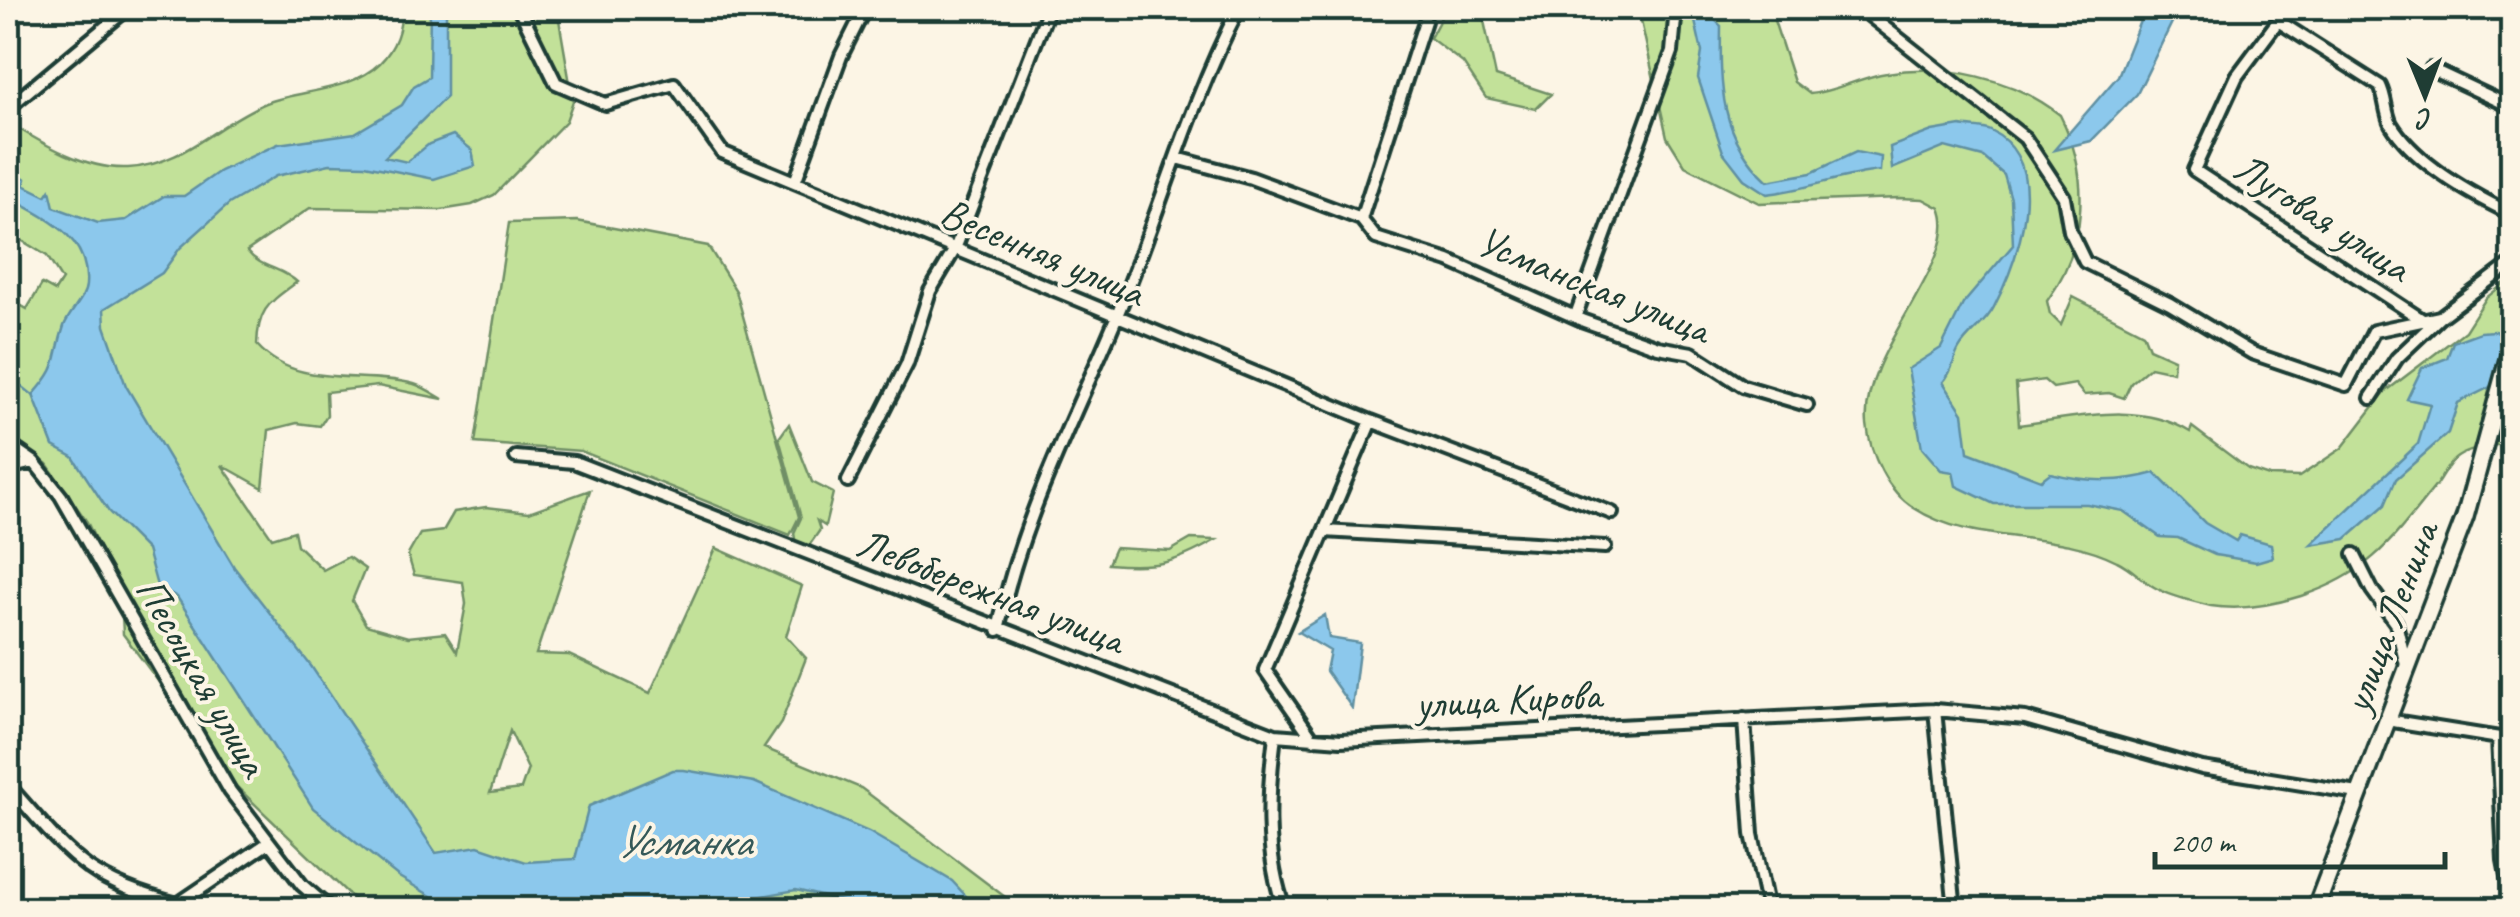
<svg xmlns="http://www.w3.org/2000/svg" width="2520" height="917" font-family="Caveat,sans-serif">
	<style>
		.green { fill: #c2e199; stroke: #708f66; stroke-width: 2.5; fill-rule: evenodd }
		.water { fill: #8cc8ec; stroke: #6090a2; stroke-width: 2.5 }
		.lines { fill: none; stroke-linecap: round; stroke-linejoin: round }
		.stream { stroke: #6090a2; stroke-width: 2.5 }
		.street-casing { stroke: #1f3d34; stroke-width: 18 }
		.secondary-casing { stroke: #1f3d34; stroke-width: 22 }
		.street { stroke: #fcf5e5; stroke-width: 10 }
		.secondary { stroke: #fcf5e5; stroke-width: 15 }
		.labels { text-anchor: middle; stroke-width: 8; stroke-linejoin: round; paint-order: stroke }
		.street-label { font-size: 42px; fill: #1f3d34; stroke: #fcf5e5 }
		.water-label { font-size: 45px; font-style: italic; fill: #355959; stroke: #fcf5e5 }
	</style>
	<rect width="100%" height="100%" fill="#fcf5e5"/>
	<filter id="ink" filterUnits="userSpaceOnUse"><feTurbulence type="fractalNoise" baseFrequency=".01" numOctaves="2"/><feDisplacementMap in="SourceGraphic" scale="20" xChannelSelector="R" yChannelSelector="G"/><feConvolveMatrix kernelMatrix="1 2 1 2 8 2 1 2 1" color-interpolation-filters="sRGB"/></filter>
	<g filter="url(#ink)">
		<path class="green" d="M402,8H557L573,101L566,121L494,195L472,205L441,210L310,208L247,251C260,268 281,267 297,282C269,303 258,308 257,345C297,390 362,370 414,384C424,387 434,394 443,399L378,386L326,392L327,415L320,426L297,423L269,430L263,488L222,465L272,538L294,531L297,545L323,570L348,557L365,569L352,601L366,625L408,637L445,633L457,652L466,604L463,582L414,575L408,555L420,534L443,531L454,512L486,507L529,512L590,490L536,654L569,655L650,693L716,548L802,586L786,636L806,658L781,723L764,748L861,788L1021,909H364L237,787L123,634L121,594L87,522L47,464L8,435V298L27,309L42,284L55,291L62,280L47,256L8,232V122C43,144 86,170 128,168C184,165 217,123 266,103C303,89 350,92 380,63C396,47 401,29 402,8ZM510,731L528,769L521,789L490,793Z
			M1446,8L1482,12L1496,76L1551,94L1536,109L1486,98L1463,63L1430,38Z
			M1638,8H1770L1794,82L1810,94C1837,91 1860,77 1887,73C1943,63 2014,78 2060,115C2091,176 2087,246 2047,301L2050,314L2061,325L2073,297L2143,333L2149,348L2174,359L2173,372L2150,367L2131,383L2124,398L2109,393L2084,395L2075,384L2053,388L2044,380L2016,384L2019,425C2075,418 2140,400 2190,432L2192,427L2248,469L2269,476L2299,477L2342,448L2385,392L2465,331L2486,298L2512,277V440C2495,449 2471,446 2455,459C2446,466 2441,480 2433,489C2391,542 2367,575 2301,596C2272,605 2241,611 2211,606C2194,602 2169,596 2154,587C2141,579 2130,567 2117,561C2052,528 1974,547 1914,508C1887,491 1870,454 1867,424C1860,351 1963,260 1940,208L1923,199L1899,198L1759,203L1685,166L1667,137Z
			M577,221L708,246L736,291L799,517L790,535L581,451L475,443L509,223Z
			M789,424L812,482L833,493L825,526L817,521L820,530L806,550L796,545L794,533L801,518L779,438Z
			M1191,539L1216,540C1174,564 1156,568 1108,564L1115,548L1170,551Z"/>
		<path class="water" d="M430,8H446V97L385,157L407,162L429,144L453,135L472,150L475,166L434,179L365,165L330,164L276,176L229,204L180,248L162,273L104,309L105,326L126,386L234,567L311,666L436,853L478,846L526,862L575,859L589,806L673,770H684L754,782L869,832L952,881L978,909H874L796,890L690,909H453L399,877L313,808L177,597L157,586L147,550L109,512L73,457L53,446L33,395C61,364 52,362 64,326C69,312 85,299 86,285C90,235 43,217 8,197V168L26,179L24,185L46,196L50,190L54,207L98,223L126,220L164,196H184L220,171L278,144L355,133L402,105L414,86L429,77Z
			M1692,8H1710L1711,16L1721,26C1720,87 1720,137 1768,181L1811,173L1856,152L1881,157L1880,171C1840,175 1806,190 1767,194L1744,179L1723,152L1698,78L1702,52Z
			M2115,8H2179L2137,94L2091,141L2054,150L2118,76L2140,21Z
			M1961,126C1969,128 1984,127 1991,131C2054,162 2017,262 1994,307C1986,324 1968,333 1959,349C1952,361 1954,370 1943,382L1963,413L1968,452L2041,480L2050,473C2085,482 2121,483 2155,473L2205,523L2236,541L2240,535L2271,544L2273,557L2256,562L2215,555L2178,538L2160,537L2123,511L2087,504H1994L1956,486L1953,472L1941,470L1922,448L1908,369L1941,348L1963,304L2013,245L2011,199L2004,175L1983,157L1945,147L1892,169L1890,147L1932,131Z
			M2495,331L2506,334L2500,372L2490,387L2458,403L2448,433L2396,479L2385,505L2346,539L2310,545L2418,444L2430,404L2407,399L2422,368L2447,358L2453,342L2480,332Z
			M1325,615L1329,638L1360,643L1352,708L1326,671L1330,651L1298,632Z"/>
		<g class="lines">
			<path class="stream" d="M8,375L34,396"/>
			<g class="street-casing">
				<path id="street" d="M519,8L556,83L605,104L674,84L722,152L1371,421L1612,513
					M1860,8L2025,138L2064,197L2070,231L2085,262L2170,304L2252,353L2346,385L2374,331L2440,317L2512,263
					M2431,69L2512,107
					M8,108L128,8
					M1177,158L1251,178L1361,219L1425,21
					M795,182L841,56L865,8
					M1361,219L1376,238L1449,261L1584,321L1658,347L1692,353L1743,386L1807,405
					M1576,315L1672,52L1676,8
					M2421,319L2194,170L2237,76L2278,21L2380,86C2386,98 2385,112 2391,124C2415,163 2472,195 2512,214
					M2371,398L2397,358L2440,317
					M8,444L34,462L8,468
					M516,457L574,462L1275,735C1268,792 1264,855 1285,910
					M34,462L61,496L230,791L302,885L331,910
					M848,481L907,364L930,291L955,249L1049,8
					M1324,531L1605,547
					M2354,554L2372,590L2396,623L2406,665
					M998,630C1021,519 1073,421 1116,318C1159,215 1188,106 1239,8
					M1935,710L1955,910
					M1744,719L1752,834L1768,910
					M2387,720L2512,740
					M1275,735L1341,740L1935,710L2025,718L2202,768L2358,793
					M2498,738L2504,860L2512,902
					M1313,739L1265,670L1371,421
					M8,785C70,855 83,880 178,904L268,843"/>
			</g>
			<g class="secondary-casing">
				<path id="secondary" d="M2315,910L2465,517L2512,345"/>
			</g>
			<use href="#street" class="street"/>
			<use href="#secondary" class="secondary"/>
		</g>
	</g>
	<g class="labels">
		<g class="street-label">
			<text transform="translate(2323 216) rotate(33)" y="15">Луговая улица</text>
			<text transform="translate(1043 251) rotate(23)" y="15">Весенняя улица</text>
			<text transform="translate(1594 284) rotate(22)" y="15">Усманская улица</text>
			<text transform="translate(991 590) rotate(21)" y="15">Левобережная улица</text>
			<text transform="translate(2389 617) rotate(-69)" y="15">улица Ленина</text>
			<text transform="translate(203 676) rotate(60)" y="15">Песоцкая улица</text>
			<text transform="translate(1508 698) rotate(-3)" y="15">улица Кирова</text>
		</g>
		<g class="water-label">
			<text x="683" y="856">Усманка</text>
		</g>
	</g>
	<rect width="2520" height="917" fill="none" stroke="#fcf5e5" stroke-width="40"/>
	<rect x="20" y="20" width="2480" height="877" fill="none" stroke="#1f3d34" stroke-width="4" filter="url(#ink)"/>
	<g transform="translate(2425 95) rotate(179)" stroke="#fcf5e5" stroke-width="8" paint-order="stroke">
	<path d="M0-8L18 38L0 25L-18 38Z" fill="#1f3d34"/>
	<text y="-15" font-size="28" font-weight="bold" text-anchor="middle" fill="#1f3d34">С</text>
	</g>
	<path d="M2155 852v15h290v-15" fill="none" stroke="#1f3d34" stroke-width="5"/>
	<text x="2170" y="852" font-size="30" fill="#1f3d34" stroke="#fcf5e5" stroke-width="8" paint-order="stroke">200 m</text>
</svg>
